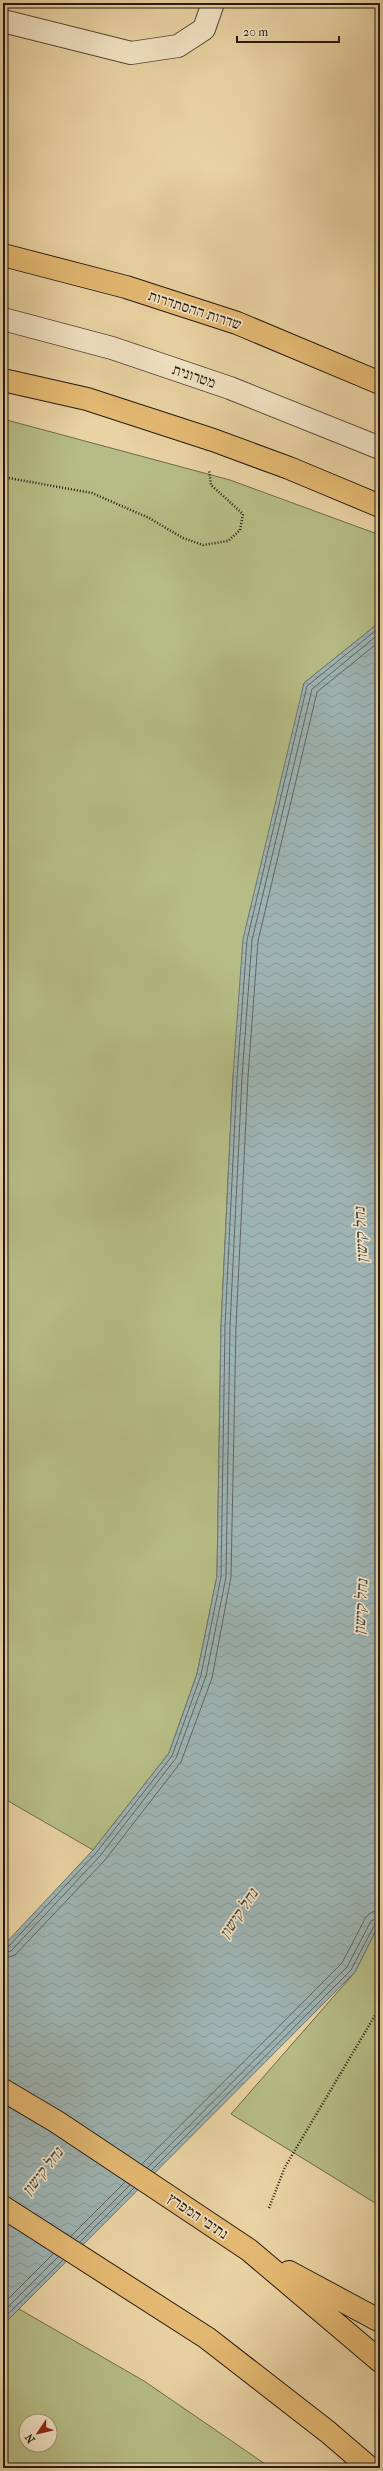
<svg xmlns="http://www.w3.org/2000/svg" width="383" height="2471" font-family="'IM FELL French Canon','Frank Ruhl Libre',serif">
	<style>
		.green { fill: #b6bc85; stroke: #6e6a4b; fill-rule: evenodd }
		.water { fill: url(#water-waves); stroke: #6e7672 }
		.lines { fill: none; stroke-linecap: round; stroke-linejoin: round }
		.shore { stroke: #626662; stroke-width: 1 }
		.minor-casing { stroke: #564736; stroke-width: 24 }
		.highway-casing { stroke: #251911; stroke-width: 24 }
		.path { stroke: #251911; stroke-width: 2.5; stroke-dasharray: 1 2; stroke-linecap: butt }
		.minor { stroke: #f1e2c3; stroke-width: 22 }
		.highway { stroke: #e4b972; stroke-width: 22 }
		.labels { text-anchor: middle; stroke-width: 3.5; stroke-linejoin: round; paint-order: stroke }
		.street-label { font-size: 15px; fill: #251911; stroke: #f1e2c3 }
		.water-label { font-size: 16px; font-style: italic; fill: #494842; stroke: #f1e2c3 }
	</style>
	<defs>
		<pattern id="water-waves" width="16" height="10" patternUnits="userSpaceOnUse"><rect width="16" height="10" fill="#9eb4b3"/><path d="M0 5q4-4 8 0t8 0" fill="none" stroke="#889a99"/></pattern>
	</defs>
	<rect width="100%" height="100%" fill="#e9d2a3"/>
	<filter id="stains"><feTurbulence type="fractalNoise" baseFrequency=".005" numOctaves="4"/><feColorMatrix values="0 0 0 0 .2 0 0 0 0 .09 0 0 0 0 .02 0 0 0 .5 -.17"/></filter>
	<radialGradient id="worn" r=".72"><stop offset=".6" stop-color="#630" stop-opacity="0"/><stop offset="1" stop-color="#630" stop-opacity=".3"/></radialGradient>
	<path class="green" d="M3,419L230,480L380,535V622L304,683L233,1076L221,1326L217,1576L197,1674L169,1753L93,1850L3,1798Z
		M380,1922V2206L231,2114L355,1972Z
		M19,2309L144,2381L271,2468H3V2325ZM26,2421H50V2445H26Z"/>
	<path class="water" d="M380,622V1922L355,1972L3,2325V1946L93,1850L169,1753L197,1674L217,1576L221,1326L233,1076L243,939L304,683Z"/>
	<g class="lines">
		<path class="shore" d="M3,1948L8,1947L96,1853L172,1756L201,1675L221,1577L225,1326L237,1077L247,940L307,686L380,627
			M3,1953L11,1951L100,1856L176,1758L206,1676L226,1577L230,1326L242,1077L252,940L312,689L380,633
			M3,1959L15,1955L105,1860L181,1762L212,1678L231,1577L236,1326L248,1077L258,941L317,692L380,641
			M142,2164L342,1963L366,1917L372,1912L380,1911
			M147,2168L347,1967L371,1921L380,1917
			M151,2171L351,1970L375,1924L380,1922
			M71,2236L125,2182
			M76,2239L130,2185
			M80,2242L134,2188
			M3,2304L53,2254
			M3,2312L58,2257
			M3,2319L63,2260"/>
		<g class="minor-casing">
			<path id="minor" d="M3,21L131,53L178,46L204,29L213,3
				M3,319L112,348L230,388L380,448"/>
		</g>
		<g class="highway-casing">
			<path id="highway" d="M3,255L126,287L237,323L380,383
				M3,380L87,399L213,440L289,468L380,506
				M3,2090L57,2122L249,2250L380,2361
				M3,2207L207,2338L328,2432L370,2468
				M289,2272L380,2321"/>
		</g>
		<path class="path" d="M3,477L92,493L149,518L183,538L203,545L228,541L240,530L243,514L211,485L209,470
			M269,2208L285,2167L380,2007"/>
		<use href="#minor" class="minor"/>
		<use href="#highway" class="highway"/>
	</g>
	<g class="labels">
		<g class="street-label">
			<text transform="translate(195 310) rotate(18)" y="5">שדרות ההסתדרות</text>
			<text transform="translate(194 376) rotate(19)" y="5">מטרונית</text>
			<text transform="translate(198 2216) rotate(34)" y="5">נתיבי המפרץ</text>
		</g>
		<g class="water-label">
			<text transform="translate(360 1235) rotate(-93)" y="6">נחל קישון</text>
			<text transform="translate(360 1607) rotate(-87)" y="6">נחל קישון</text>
			<text transform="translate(238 1913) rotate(-56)" y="6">נחל קישון</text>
			<text transform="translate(42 2171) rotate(-52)" y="6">נחל קישון</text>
		</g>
	</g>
	<rect width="383" height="2471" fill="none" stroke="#e9d2a3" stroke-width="16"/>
	<rect x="4" y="4" width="375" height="2463" fill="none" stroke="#251911" stroke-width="2"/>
	<rect x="8" y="8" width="367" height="2455" fill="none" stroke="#251911"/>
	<g transform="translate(38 2433) rotate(235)"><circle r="19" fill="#f1e2c3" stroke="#9f927c"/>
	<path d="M0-3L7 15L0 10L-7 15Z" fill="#8f2418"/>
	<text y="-6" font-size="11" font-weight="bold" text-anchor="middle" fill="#251911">N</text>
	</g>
	<path d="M237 36v6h102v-6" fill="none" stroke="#251911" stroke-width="2"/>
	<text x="243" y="36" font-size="12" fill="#251911" stroke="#f1e2c3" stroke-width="3" paint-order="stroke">20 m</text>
	<rect width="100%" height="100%" filter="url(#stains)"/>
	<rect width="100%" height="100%" fill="url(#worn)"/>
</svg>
